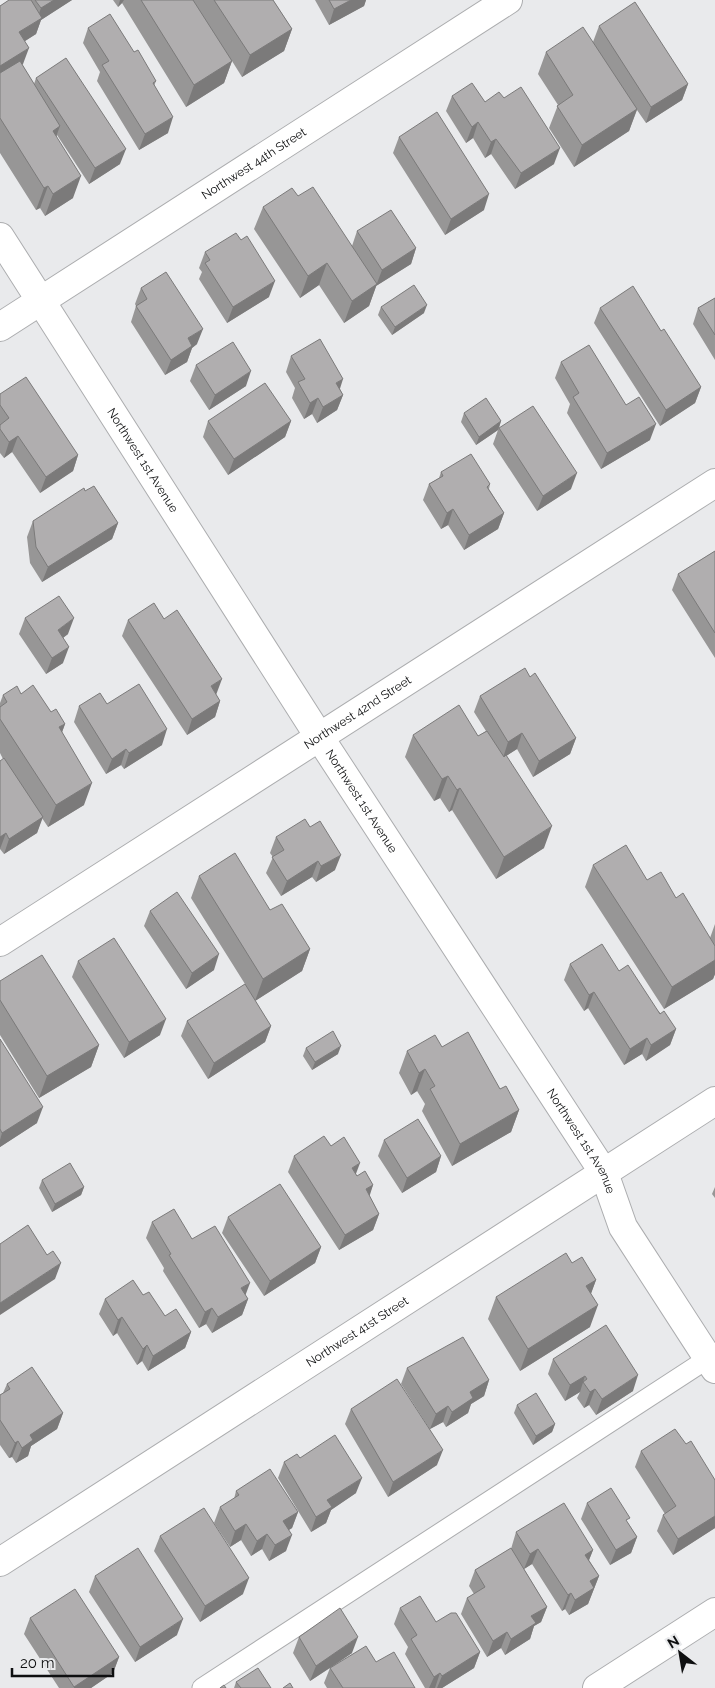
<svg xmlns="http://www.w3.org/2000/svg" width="715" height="1688" font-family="Raleway,sans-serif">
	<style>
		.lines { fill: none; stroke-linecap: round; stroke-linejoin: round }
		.service-casing { stroke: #acadaf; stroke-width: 21 }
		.minor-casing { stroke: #acadaf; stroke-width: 30 }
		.service { stroke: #fff; stroke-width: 19 }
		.minor { stroke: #fff; stroke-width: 28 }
		.wall { fill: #979696 }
		.shaded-wall { fill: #7b7a7a }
		.building { fill: #b0aeaf; stroke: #7b7a7a }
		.labels { text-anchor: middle; stroke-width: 5; stroke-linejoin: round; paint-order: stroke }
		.street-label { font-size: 12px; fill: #0e0f10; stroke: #e9eaec }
	</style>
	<rect width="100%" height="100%" fill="#e9eaec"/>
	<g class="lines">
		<g class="service-casing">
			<path id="service" d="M202,1688L715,1354"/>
		</g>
		<g class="minor-casing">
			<g id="minor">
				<path id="s1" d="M0,237L320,738L604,1173L623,1227L715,1369"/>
				<path id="s2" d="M0,327L508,0"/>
				<path id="s3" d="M0,942L715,483"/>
				<path id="s4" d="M0,1562L715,1101"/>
				<path d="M597,1688L715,1612"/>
			</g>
		</g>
		<use href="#service" class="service"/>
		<use href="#minor" class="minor"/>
	</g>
	<path class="wall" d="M9,0H72L41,20L36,34L25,41L23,64L22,65L34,84L36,78L120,164L89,184L57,135L56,137L73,198L45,216L40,208L36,210L0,153V6Z
		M113,0H273L292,29L284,51L242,77L232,61L224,83L186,107L122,3L118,7Z
		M315,0H366L364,6L329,25Z
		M599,26L688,84L682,100L646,123L637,110L629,131L574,167L549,128L558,105L538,74L546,52L593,42Z
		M88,28L134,52L156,81L154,86L168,133L139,150L97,81L100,72L83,43Z
		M452,96L485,102L554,164L515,189L491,154L485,158L473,138L466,143L446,111Z
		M399,137L484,210L445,235L393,153Z
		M298,196L352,246L357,231L416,248L411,264L376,286L369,306L344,323L319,285L300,298L254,229L263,207Z
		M205,252L269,297L227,323L199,279L202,272L199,268Z
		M141,288L197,344L192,348L187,362L165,375L131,322L136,306L135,304Z
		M715,298V360L693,324L698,308Z
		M381,307L424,313L392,335L378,315Z
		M600,308L701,387L695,403L660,426L594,323Z
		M291,356L340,389L343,395L337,410L317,423L312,414L304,419L292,398L295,388L286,372Z
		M561,362L626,405L650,440L601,469L567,413L570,404L555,378Z
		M196,365L246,386L209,410L190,381Z
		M0,394L78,455L73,471L40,493L12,452L4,458L0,453Z
		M464,413L501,421L499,428L571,489L537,511L493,444L498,430L476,445L461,422Z
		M208,421H291L285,437L228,475L203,437Z
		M441,472L490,484L489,489L504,513L498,529L464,550L448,525L441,529L423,500L429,484L439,478Z
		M85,491L118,523L112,539L42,582L30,563L27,537L33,521Z
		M715,551V658L672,590L678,574Z
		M25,618L68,634L63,638V663L46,674L19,634Z
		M164,619L220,701L215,717L187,735L122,636L128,620Z
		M530,677L576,738L570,754L533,777L517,749L506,756L544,848L496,879L452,810L449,812L440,798L434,801L405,757L413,735L478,736L486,731L474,712L480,696Z
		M21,694L51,712L65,724L62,732L84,805L48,827L42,818L37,833L4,854L0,849L3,759L0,753V703L3,695Z
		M107,704L162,745L124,769L121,765L106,774L74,722L79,706Z
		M276,837L335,870L316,882L312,877L281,896L266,873L273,857L270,853Z
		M593,865L647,880L676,898L710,938L715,924V974L713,979L664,1009L585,887Z
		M199,876L270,910L310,949L302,971L255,1001L271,1026L265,1042L208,1079L181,1036L187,1021L245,984L191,898Z
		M150,911L214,970L186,989L144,926Z
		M78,961L160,1035L124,1058L72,977Z
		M570,964L619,971L676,1029L670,1045L646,1061L642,1054L624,1065L588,1008L584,1011L564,980Z
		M0,981L99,1045L91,1067L39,1098L0,1035Z
		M0,1039L37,1123L0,1147Z
		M442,1047L500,1089L519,1110L511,1132L452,1166L422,1111L425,1104L417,1091L411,1095L399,1073L407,1051Z
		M306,1048L338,1054L312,1070L303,1056Z
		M384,1140L441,1156L436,1172L402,1193L378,1156Z
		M331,1146L357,1176L373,1185L369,1195L379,1214L373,1230L339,1250L288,1172L294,1156Z
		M42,1180L84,1187L81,1195L52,1212L39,1188Z
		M715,1187V1198L712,1194Z
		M228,1217L321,1247L315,1263L264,1296L222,1233Z
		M152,1222L192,1239L245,1295L248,1299L242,1315L212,1333L206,1324L199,1328L163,1271L164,1268L146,1238Z
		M572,1263L596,1280L591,1293L590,1327L520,1371L488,1319L496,1297Z
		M143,1295L165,1316L191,1332L185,1348L148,1371L142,1361L137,1365L117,1333L113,1336L99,1314L105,1299Z
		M553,1359L633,1391L596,1415L589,1405L584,1408L577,1398L580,1392L565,1401L548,1374Z
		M407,1368L489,1380L484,1396L471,1404L468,1413L446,1427L443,1422L430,1429L437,1465L388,1497L345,1424L351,1409L429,1428L401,1384Z
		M7,1384L63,1413L57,1429L31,1446L28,1456L16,1463L12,1457L9,1458L0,1445V1395L3,1393Z
		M517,1405L555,1424L552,1432L533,1445L514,1413Z
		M686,1444L715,1480V1528L673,1555L657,1531L663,1515L665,1514L635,1467L641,1451Z
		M300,1458L356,1493L331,1510L326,1523L311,1532L278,1478L284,1462Z
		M236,1491L298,1512L292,1528L289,1530L286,1551L269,1561L262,1549L251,1556L241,1540L230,1547L214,1523L220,1507L234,1499Z
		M587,1503L628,1523L637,1537L631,1553L610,1565L581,1519Z
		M516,1532L593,1550L589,1560L599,1576L588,1604L569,1615L565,1609L562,1611L532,1564L524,1569L547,1607L541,1622L534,1626L530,1639L505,1655L501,1648L487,1657L461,1614L467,1598L474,1594L469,1586L475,1570L511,1549Z
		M160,1536L243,1594L200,1622L154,1551Z
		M95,1576L177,1635L135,1662L89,1592Z
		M400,1608L436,1622L480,1652L474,1668L442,1688H425L405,1654L408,1647L394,1624Z
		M30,1618L119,1657L113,1673L91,1688H59L24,1634Z
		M299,1637L352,1653L335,1665L376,1662L415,1688H327L324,1683L330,1668L310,1681L293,1653Z
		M236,1682L271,1688H234Z"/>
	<path class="shaded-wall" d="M54,0H72L41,20L36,34L14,48L19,32L36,22L41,8Z
		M120,0H124L122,3L118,7Z
		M351,0H366L364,6L329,25L334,9Z
		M292,29L284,51L242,77L250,55Z
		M29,48L23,64L0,79V66Z
		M232,61L224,83L186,107L194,85Z
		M688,84L682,100L646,123L651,107Z
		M637,109L629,131L574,167L582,145Z
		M173,117L168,133L139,150L145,134Z
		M478,122L473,138L466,143L472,127Z
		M60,126L52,148L53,131Z
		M496,139L491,154L485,158L491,142Z
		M560,148L554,164L515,189L521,173Z
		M126,149L120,164L89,184L95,168Z
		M81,176L73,198L45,216L53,194Z
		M48,186L40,208L36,210L44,188Z
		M489,194L484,210L445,235L451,219Z
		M416,248L411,264L376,286L382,270Z
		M327,263L319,285L300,298L308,276Z
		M275,281L269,297L227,323L233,307Z
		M377,284L369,306L344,323L352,301Z
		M427,305L424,313L392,335L395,327Z
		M203,329L197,344L192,348L187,362L165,375L171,360L188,338Z
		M251,371L246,386L209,410L215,395Z
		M343,379L338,395L336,383Z
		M701,387L695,403L660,426L666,410Z
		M343,395L337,410L317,423L323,407Z
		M318,398L312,414L304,419L310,403Z
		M291,421L285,437L228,475L234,459Z
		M501,421L498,430L476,445L479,437Z
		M656,424L650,440L601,469L607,453Z
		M18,436L12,452L4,458L9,442Z
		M78,455L73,471L40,493L46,477Z
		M577,473L571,489L537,511L543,496Z
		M453,509L448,525L441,529L447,513Z
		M504,513L498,529L464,550L469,535Z
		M118,523L112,539L42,582L48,567Z
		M74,618L68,634L52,646L58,630Z
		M69,647L63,663L46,674L52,658Z
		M222,679L216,695L211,686Z
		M220,701L215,717L187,735L192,719Z
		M65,724L57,746L59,727Z
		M167,729L162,745L124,769L129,753Z
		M522,733L517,749L503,758L508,742Z
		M576,738L570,754L533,777L539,761Z
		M126,749L121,765L106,774L112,759Z
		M448,776L440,798L434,801L442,779Z
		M92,783L84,805L48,827L56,805Z
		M460,788L452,810L449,812L457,790Z
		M43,817L37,833L4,854L9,839Z
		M552,826L544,848L496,879L504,857Z
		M6,833L0,849V837Z
		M341,855L335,870L316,882L321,866Z
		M318,861L312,877L281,896L287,881Z
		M310,949L302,971L255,1001L263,979Z
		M219,954L214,970L186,989L192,973Z
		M715,960V974L713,979L664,1009L672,987Z
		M594,992L588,1008L584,1011L589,995Z
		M166,1019L160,1035L124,1058L129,1042Z
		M271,1026L265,1042L208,1079L214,1063Z
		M676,1029L670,1045L646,1061L651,1045Z
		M647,1038L642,1054L624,1065L630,1049Z
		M99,1045L91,1067L39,1098L47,1076Z
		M341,1046L338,1054L312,1070L315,1062Z
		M425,1069L417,1091L411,1095L419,1073Z
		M43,1107L37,1123L0,1147V1140L2,1133Z
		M519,1110L511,1132L452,1166L460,1144Z
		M441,1156L436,1172L402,1193L407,1178Z
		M360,1163L354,1179L352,1168Z
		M373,1185L368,1201L366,1189Z
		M84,1187L81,1195L52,1212L55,1204Z
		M379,1214L373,1230L339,1250L345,1235Z
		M321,1247L315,1263L264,1296L270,1281Z
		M61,1263L55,1279L0,1315V1303Z
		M596,1280L588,1302L586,1286Z
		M250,1283L244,1299L241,1288Z
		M248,1299L242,1315L212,1333L218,1317Z
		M598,1305L590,1327L520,1371L528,1349Z
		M212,1308L206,1324L199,1328L205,1312Z
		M122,1317L117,1333L113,1336L118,1320Z
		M191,1332L185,1348L148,1371L153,1356Z
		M147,1345L142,1361L137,1365L143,1349Z
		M638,1375L633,1391L596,1415L602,1399Z
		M585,1376L580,1392L565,1401L570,1385Z
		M489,1380L484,1396L471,1404L468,1413L446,1427L452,1412L470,1392Z
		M595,1389L589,1405L584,1408L590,1392Z
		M448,1406L443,1422L430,1429L436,1414Z
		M63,1413L57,1429L31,1446L28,1456L16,1463L22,1448L30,1435Z
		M555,1424L552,1432L533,1445L536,1436Z
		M18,1441L12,1457L9,1458L15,1443Z
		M443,1450L437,1465L388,1497L393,1482Z
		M362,1478L356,1493L331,1510L326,1523L311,1532L316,1517L327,1500Z
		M298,1512L292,1528L277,1537L283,1521Z
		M715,1516V1528L673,1555L678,1539Z
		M246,1524L241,1540L230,1547L235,1531Z
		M267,1534L262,1549L251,1556L257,1541Z
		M292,1535L286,1551L269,1561L275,1545Z
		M637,1537L631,1553L610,1565L616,1550Z
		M538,1549L532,1564L524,1569L530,1554Z
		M593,1550L587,1565L585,1555Z
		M599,1576L588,1604L569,1615L575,1600L590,1581Z
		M249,1578L243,1594L200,1622L205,1606Z
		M571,1593L565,1609L562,1611L568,1595Z
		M547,1607L541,1622L534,1626L530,1639L505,1655L511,1639L531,1616Z
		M183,1619L177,1635L135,1662L140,1647Z
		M507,1632L501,1648L487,1657L493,1641Z
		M358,1637L352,1653L310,1681L316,1666Z
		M480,1652L474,1668L442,1688H437L442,1676Z
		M119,1657L113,1673L91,1688H74V1687Z
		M440,1673L435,1688H429L434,1677Z"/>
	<path class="building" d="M9,0H31L42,18L19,32L29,48L0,66V6Z
		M35,0H54L41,8Z
		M141,0H193L232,61L194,85Z
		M214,0H273L292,29L250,55Z
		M329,0H351L334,9Z
		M635,2L688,84L651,107L599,26Z
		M110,14L134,52L138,50L156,81L153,83L173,117L145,134L102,65L109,61L88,28Z
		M583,27L637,109L582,145L557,106L573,95L546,52Z
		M66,58L126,149L95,168L36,78Z
		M20,61L60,126L53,131L81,176L53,194L48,186L44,188L0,118V73Z
		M472,83L485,102L499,92L504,98L521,87L560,148L521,173L496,139L491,142L478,122L472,127L452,96Z
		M437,112L489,194L451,219L399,137Z
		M313,187L377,284L352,301L327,263L308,276L263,207L292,188L298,196Z
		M391,210L416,248L382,270L357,231Z
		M236,233L241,240L247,236L275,281L233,307L205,263L210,260L205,252Z
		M166,272L203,329L188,338L192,346L171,360L136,306L147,299L141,288Z
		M414,285L427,305L395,327L381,307Z
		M633,286L661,331L664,329L701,387L666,410L600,308Z
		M715,298V335L698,308Z
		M320,339L343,379L336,383L343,395L323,407L318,398L310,403L298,382L305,379L291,356Z
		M233,342L251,371L215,395L196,365Z
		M589,345L626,405L639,397L656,424L607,453L573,397L579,393L561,362Z
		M26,377L78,455L46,477L18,436L9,442L0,429V425L9,418L0,405V394Z
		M265,383L291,421L234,459L208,421Z
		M486,398L501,421L479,437L464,413Z
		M533,406L577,473L543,496L499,428Z
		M471,454L490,484L487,487L504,513L469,535L453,509L447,513L429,484L443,476L441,472Z
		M94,486L118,523L48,567L36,547L33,521L84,488L85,491Z
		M715,551V633L678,574Z
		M59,596L74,618L58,630L69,647L52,658L25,618Z
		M154,603L164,619L177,610L222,679L211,686L220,701L192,719L128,620Z
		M525,668L530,677L535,673L576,738L539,761L522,733L508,742L480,696Z
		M139,684L167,729L129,753L126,749L112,759L79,706L100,693L107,704Z
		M33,685L51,712L56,709L65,724L59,727L92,783L56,805L0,719V707L7,702L3,695L17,686L21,694Z
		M459,705L478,736L487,731L504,757L506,755L552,826L504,857L460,788L457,790L448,776L442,779L413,735Z
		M4,758L43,817L9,839L6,833L0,837V761Z
		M305,819L310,827L320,821L341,855L321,866L318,861L287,881L272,857L284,850L276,837Z
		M626,845L647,880L661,872L676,898L683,893L715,946V960L672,987L593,865Z
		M235,853L270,910L282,904L310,949L263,979L199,876Z
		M177,892L219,954L192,973L150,911Z
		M114,938L166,1019L129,1042L78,961Z
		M602,944L619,971L628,965L660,1014L664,1011L676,1029L651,1045L647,1038L630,1049L594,992L589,995L570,964Z
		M42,955L99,1045L47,1076L0,1000V981Z
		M245,984L271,1026L214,1063L187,1021Z
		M333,1031L341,1046L315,1062L306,1048Z
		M468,1032L500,1089L506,1086L519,1110L460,1144L430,1089L435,1086L425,1069L419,1073L407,1051L435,1035L442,1047Z
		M0,1039L43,1107L2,1133L0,1129Z
		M418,1119L441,1156L407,1178L384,1140Z
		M324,1136L331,1146L344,1137L360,1163L352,1168L357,1176L365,1171L373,1185L366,1189L379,1214L345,1235L294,1156Z
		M70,1163L84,1187L55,1204L42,1180Z
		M280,1184L321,1247L270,1281L228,1217Z
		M174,1209L192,1239L215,1226L250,1283L241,1288L248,1299L218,1317L212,1308L205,1312L169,1255L171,1254L152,1222Z
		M28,1225L47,1255L53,1251L61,1263L0,1303V1244Z
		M566,1253L572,1263L582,1257L596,1280L586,1286L598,1305L528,1349L496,1297Z
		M133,1280L143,1295L149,1292L165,1316L176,1309L191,1332L153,1356L147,1345L143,1349L122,1317L118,1320L105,1299Z
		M606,1325L638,1375L602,1399L595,1389L590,1392L583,1382L587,1379L585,1376L570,1385L553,1359Z
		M463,1337L489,1380L470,1392L473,1398L452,1412L448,1406L436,1414L407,1368Z
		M32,1367L63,1413L30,1435L33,1440L22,1448L18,1441L15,1443L0,1420V1395L10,1389L7,1384Z
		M397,1379L443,1450L393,1482L351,1409Z
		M536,1393L555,1424L536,1436L517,1405Z
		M675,1429L686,1444L691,1441L715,1480V1516L678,1539L663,1515L676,1506L641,1451Z
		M335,1435L362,1478L327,1500L332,1507L316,1517L284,1462L297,1454L300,1458Z
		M270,1469L298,1512L283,1521L292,1535L275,1545L267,1534L257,1541L246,1524L235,1531L220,1507L239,1495L236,1491Z
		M611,1488L630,1518L626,1520L637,1537L616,1550L587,1503Z
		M564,1503L593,1550L585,1555L599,1576L590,1581L594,1588L575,1600L571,1593L568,1595L538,1549L530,1554L516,1532Z
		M204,1508L249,1578L205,1606L160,1536Z
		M138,1548L183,1619L140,1647L95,1576Z
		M511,1548L547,1607L531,1616L536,1623L511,1639L507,1632L493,1641L467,1598L485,1587L475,1570Z
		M75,1589L119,1657L74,1687L30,1618Z
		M420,1596L436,1622L451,1613H456L480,1652L442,1676L440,1673L434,1677L411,1639L417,1635L400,1608Z
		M340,1608L358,1637L316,1666L299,1637Z
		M366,1646L376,1662L394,1652L415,1688H343L330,1668Z
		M258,1668L271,1688H241L236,1682Z
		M290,1683L293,1688H283Z
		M224,1685L226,1688H220Z"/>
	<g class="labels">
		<g class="street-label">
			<text dy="4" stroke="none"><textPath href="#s2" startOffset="302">Northwest 44th Street</textPath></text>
			<text dy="4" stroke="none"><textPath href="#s1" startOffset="265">Northwest 1st Avenue</textPath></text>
			<text dy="4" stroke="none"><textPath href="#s3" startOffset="425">Northwest 42nd Street</textPath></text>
			<text dy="4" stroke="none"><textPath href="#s1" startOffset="670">Northwest 1st Avenue</textPath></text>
			<text dy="4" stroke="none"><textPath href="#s1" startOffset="1075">Northwest 1st Avenue</textPath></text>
			<text dy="4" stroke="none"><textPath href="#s4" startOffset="425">Northwest 41st Street</textPath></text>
		</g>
	</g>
	<g transform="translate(680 1653) rotate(329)" stroke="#e9eaec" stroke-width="4" paint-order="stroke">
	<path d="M0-4L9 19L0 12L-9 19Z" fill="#0e0f10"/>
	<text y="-8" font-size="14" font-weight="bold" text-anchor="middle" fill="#0e0f10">N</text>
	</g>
	<path d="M12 1668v8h101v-8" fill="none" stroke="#0e0f10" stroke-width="2.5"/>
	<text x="20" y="1668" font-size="15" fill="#0e0f10" stroke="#e9eaec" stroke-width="4" paint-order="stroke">20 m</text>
</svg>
